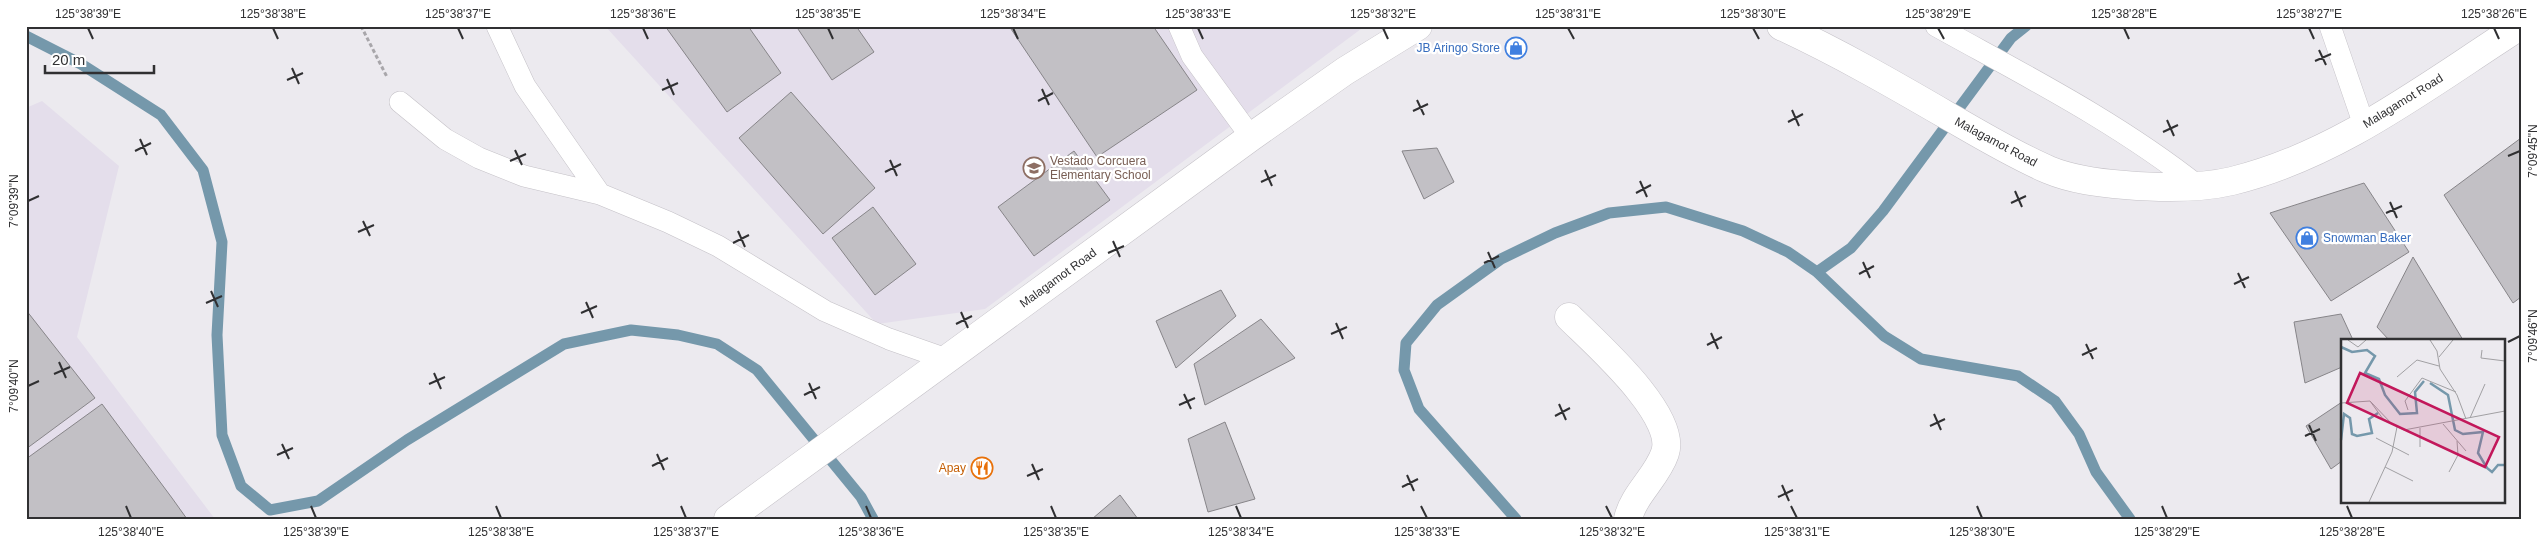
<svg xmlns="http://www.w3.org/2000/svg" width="2547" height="545" font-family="Arial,sans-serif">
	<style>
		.built { fill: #e4deeb }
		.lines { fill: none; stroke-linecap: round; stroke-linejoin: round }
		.stream { stroke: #7598ab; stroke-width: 11 }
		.building { fill: #c2c0c5; stroke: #878589 }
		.service-casing { stroke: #c4c1c7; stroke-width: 22 }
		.minor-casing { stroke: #c4c1c7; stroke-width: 29 }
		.tertiary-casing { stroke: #c4c1c7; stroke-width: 29 }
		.path { stroke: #a8a6aa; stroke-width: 3; stroke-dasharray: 4 2.5; stroke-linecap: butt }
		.service { stroke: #fff; stroke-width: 21 }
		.minor { stroke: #fff; stroke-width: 28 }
		.tertiary { stroke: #fff; stroke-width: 28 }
		.ticks { fill: none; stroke: #303032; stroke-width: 2 }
		.labels { text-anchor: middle; stroke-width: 4.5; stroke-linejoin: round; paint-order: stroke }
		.shop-label { font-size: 12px; fill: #366cbe; stroke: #fff; text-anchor: end }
		.street-label { font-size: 12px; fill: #303032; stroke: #fff }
		.education-label { font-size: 12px; fill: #785e54; stroke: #fff; text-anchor: start }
		.food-label { font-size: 12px; fill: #c56008; stroke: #fff; text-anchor: end }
		.inset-river { fill: none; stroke: #7598ab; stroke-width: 2.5 }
		.inset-road { fill: none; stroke: #a1a0a3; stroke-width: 1 }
		.view { fill: #c2185b; fill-opacity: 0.15; stroke: #c2185b; stroke-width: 2.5 }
		.inset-edge { fill: none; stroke: #303032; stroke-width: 2.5 }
		.neatline { fill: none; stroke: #303032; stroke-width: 2 }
		.ticks-label { font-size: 12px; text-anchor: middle; fill: #303032 }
	</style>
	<rect width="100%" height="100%" fill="#eceaef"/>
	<path class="built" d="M605,26H1365L985,309L877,324Z
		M42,101L119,166L77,337L215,519H26V108Z"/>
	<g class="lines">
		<path class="stream" d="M26,36L81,64L161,115L203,170L222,242L217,335L222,435L241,486L270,510L318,501L407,440L564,344L631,330L678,335L717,344L757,370L861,497L873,519
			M1817,272L1851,248L1883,211L2011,38L2026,26
			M1516,519L1419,409L1404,370L1406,343L1437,305L1501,259L1555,233L1609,213L1666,207L1743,231L1788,252L1817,272L1884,336L1921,359L2018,376L2055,401L2079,434L2096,472L2130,519"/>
	</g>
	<path class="building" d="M665,26H748L781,73L727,112Z
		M796,26H856L874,52L832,80Z
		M1009,26H1153L1197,90L1097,157Z
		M791,92L875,188L823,234L739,138Z
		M2521,138V297L2513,303L2444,195Z
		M1437,148L1454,182L1424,199L1402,151Z
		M1074,151L1110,200L1034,256L998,207Z
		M2364,183L2409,252L2331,301L2270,213Z
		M873,207L916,264L875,295L832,238Z
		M2413,257L2463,340H2389L2377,327Z
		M1221,290L1236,316L1176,368L1156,321Z
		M26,310L95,398L26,449Z
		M2341,314L2353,340H2342V367L2305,383L2294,322Z
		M1261,319L1295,358L1205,405L1194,364Z
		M2342,402V461L2331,469L2306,426Z
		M102,404L172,498L187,519H26V459Z
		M1225,422L1255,499L1208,512L1188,439Z
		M1120,495L1138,519H1092Z"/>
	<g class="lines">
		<g class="service-casing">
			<path id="service" d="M497,26L525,86L600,194
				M1179,26L1192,56L1251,137
				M1936,26C2026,76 2117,122 2198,186
				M2330,26L2364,125
				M400,102L445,139L479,158L524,176L600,194L668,222L718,246L825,311L889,339L946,359"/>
		</g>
		<g class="minor-casing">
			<path id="minor" d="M1569,317C1594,342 1678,415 1665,453C1657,477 1633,495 1628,519"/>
		</g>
		<g class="tertiary-casing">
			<path id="tertiary" d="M1781,26C1839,53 1893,84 1948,116C1981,135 2014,155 2049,170C2073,180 2100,183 2125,185C2160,188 2198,189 2232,181C2339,155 2429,84 2520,26
				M728,519L1251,137L1345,71L1418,26"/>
		</g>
		<path class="path" d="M361,26L387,77"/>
		<use href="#service" class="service"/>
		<use href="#minor" class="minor"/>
		<use href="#tertiary" class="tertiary"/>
	</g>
	<path class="ticks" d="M88,28L93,39M273,28L278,39M458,28L463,39M643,28L648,39M828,28L833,39M1013,28L1018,39M1198,28L1203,39M1383,28L1388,39M1568,28L1574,39M1753,28L1759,39M1938,28L1944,39M2124,28L2129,39M2309,28L2314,39M2494,28L2499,39M2319,50L2326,65M2315,61L2331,54M292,68L299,84M667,79L674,95M287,80L303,73M1042,89L1049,105M662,90L678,83M1417,100L1424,115M1038,101L1053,93M1792,110L1799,126M1413,111L1428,104M2167,120L2174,136M1788,122L1803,114M2163,132L2178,125M140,139L147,155M515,150L522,165M135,151L151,143M2508,156L2520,151M890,160L897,176M510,161L526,154M1265,170L1272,186M885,172L901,164M1640,181L1647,197M1261,182L1276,175M2015,191L2022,207M1636,193L1651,185M28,201L39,196M2390,202L2397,218M2011,203L2026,196M2386,213L2402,206M363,221L370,236M738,231L745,247M358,232L374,225M1113,241L1120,257M733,243L749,235M1488,252L1495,268M1108,253L1124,246M1863,262L1870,278M1484,263L1499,256M2238,273L2245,288M1859,274L1874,266M2234,284L2249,277M211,291L218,307M586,302L593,318M206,303L222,296M961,312L968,328M581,313L597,306M1336,323L1343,339M956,324L972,316M1711,333L1718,349M1331,334L1347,327M2508,342L2520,336M2086,344L2093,359M1707,345L1722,337M2082,355L2097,348M59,362L66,378M434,373L441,389M54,374L70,367M809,383L816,399M429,384L445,377M28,386L39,381M1184,394L1191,409M804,395L820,387M1559,404L1566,420M1179,405L1195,398M1934,414L1941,430M1555,416L1570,408M2309,425L2316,441M1930,426L1945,419M2305,436L2320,429M282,444L289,459M657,454L664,470M277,455L293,448M1032,464L1039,480M652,466L668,458M1407,475L1414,491M1027,476L1043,469M1782,485L1789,501M1402,487L1418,479M1778,497L1793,490M126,506L131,518M311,506L316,518M496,506L501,518M681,506L686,518M866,506L871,518M1051,506L1056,518M1236,506L1241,518M1421,506L1427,518M1606,506L1612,518M1791,506L1797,518M1977,506L1982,518M2162,506L2167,518M2347,506L2352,518"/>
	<defs>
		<g id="shop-ring" transform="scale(1.125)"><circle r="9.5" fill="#fff" stroke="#3f7fe0" stroke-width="1.5"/><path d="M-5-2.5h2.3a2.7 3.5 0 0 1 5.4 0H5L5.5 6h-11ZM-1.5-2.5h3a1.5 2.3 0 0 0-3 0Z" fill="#3f7fe0"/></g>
		<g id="school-ring" transform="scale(1.125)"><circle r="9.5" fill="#fff" stroke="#8d6e63" stroke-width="1.5"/><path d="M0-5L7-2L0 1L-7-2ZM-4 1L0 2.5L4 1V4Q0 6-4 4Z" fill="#8d6e63"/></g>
		<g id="restaurant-ring" transform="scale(1.125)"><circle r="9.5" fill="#fff" stroke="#e8710a" stroke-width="1.5"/><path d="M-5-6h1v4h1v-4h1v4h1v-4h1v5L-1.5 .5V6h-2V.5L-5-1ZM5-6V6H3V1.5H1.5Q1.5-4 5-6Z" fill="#e8710a"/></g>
	</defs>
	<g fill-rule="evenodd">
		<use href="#shop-ring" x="1516" y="48"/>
		<use href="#school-ring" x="1034" y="168"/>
		<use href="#shop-ring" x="2307" y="238"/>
		<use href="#restaurant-ring" x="982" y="468"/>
	</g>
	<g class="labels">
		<g class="shop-label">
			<text x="1500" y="52">JB Aringo Store</text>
			<text x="2323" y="242" text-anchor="start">Snowman Baker</text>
		</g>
		<g class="street-label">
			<text transform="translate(2403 101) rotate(-32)" y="4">Malagamot Road</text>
			<text transform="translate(1996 142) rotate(28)" y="4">Malagamot Road</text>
			<text transform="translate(1058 278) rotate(-36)" y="4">Malagamot Road</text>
		</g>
		<g class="education-label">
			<text x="1050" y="165">Vestado Corcuera<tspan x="1050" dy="14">Elementary School</tspan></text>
		</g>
		<g class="food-label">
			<text x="966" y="472">Apay</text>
		</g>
	</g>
	<g transform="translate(2341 339)">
		<rect width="164" height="164" fill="#eceaef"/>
		<path class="inset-river" d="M0,8L11,13L26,11L34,17L24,34L38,40L44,56L59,75L76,74L74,53L83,42M89,44L107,56L114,91L122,95L142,93L137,114L146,129L151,133L157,126H164M0,101L3,75L9,79L11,95L16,97L31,94L28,80L37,74"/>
		<path class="inset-road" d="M7,1L17,8L25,1M89,1L96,12L99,30L116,56L125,80M141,11L140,19L164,22M98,18L112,1M56,38L76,21L98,27M29,62L42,80L51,85M0,64L29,62L51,85L63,91L164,72M67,71L64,62L81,39L115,53M129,79L144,45M102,85L125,112M35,99L68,116M79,108V89M44,128L72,142M108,133L117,116L116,102M28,163L51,113L56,88"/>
		<path class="view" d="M19,34L158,98L144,128L6,64Z"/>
		<rect width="164" height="164" class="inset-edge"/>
	</g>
	<rect width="2547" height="545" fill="none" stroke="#ffffff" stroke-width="55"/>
	<path d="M45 65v8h109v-8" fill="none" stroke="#303032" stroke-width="2.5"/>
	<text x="52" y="65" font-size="15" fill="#303032" stroke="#ffffff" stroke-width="4" paint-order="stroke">20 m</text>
	<rect x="28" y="28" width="2492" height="490" class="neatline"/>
	<g class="ticks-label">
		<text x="88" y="18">125°38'39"E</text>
		<text x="273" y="18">125°38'38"E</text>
		<text x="458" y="18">125°38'37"E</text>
		<text x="643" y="18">125°38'36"E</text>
		<text x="828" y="18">125°38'35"E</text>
		<text x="1013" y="18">125°38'34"E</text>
		<text x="1198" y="18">125°38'33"E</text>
		<text x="1383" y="18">125°38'32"E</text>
		<text x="1568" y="18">125°38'31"E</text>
		<text x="1753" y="18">125°38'30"E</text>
		<text x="1938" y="18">125°38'29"E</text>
		<text x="2124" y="18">125°38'28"E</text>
		<text x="2309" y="18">125°38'27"E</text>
		<text x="2494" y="18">125°38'26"E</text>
		<text transform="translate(2533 151) rotate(-90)" y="4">7°09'45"N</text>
		<text transform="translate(14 201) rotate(-90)" y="4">7°09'39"N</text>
		<text transform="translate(2533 336) rotate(-90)" y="4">7°09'46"N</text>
		<text transform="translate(14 386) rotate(-90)" y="4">7°09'40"N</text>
		<text x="131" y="536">125°38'40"E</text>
		<text x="316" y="536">125°38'39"E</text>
		<text x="501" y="536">125°38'38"E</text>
		<text x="686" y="536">125°38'37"E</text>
		<text x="871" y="536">125°38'36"E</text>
		<text x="1056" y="536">125°38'35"E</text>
		<text x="1241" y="536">125°38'34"E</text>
		<text x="1427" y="536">125°38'33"E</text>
		<text x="1612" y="536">125°38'32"E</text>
		<text x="1797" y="536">125°38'31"E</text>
		<text x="1982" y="536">125°38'30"E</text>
		<text x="2167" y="536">125°38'29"E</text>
		<text x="2352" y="536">125°38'28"E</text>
	</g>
</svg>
